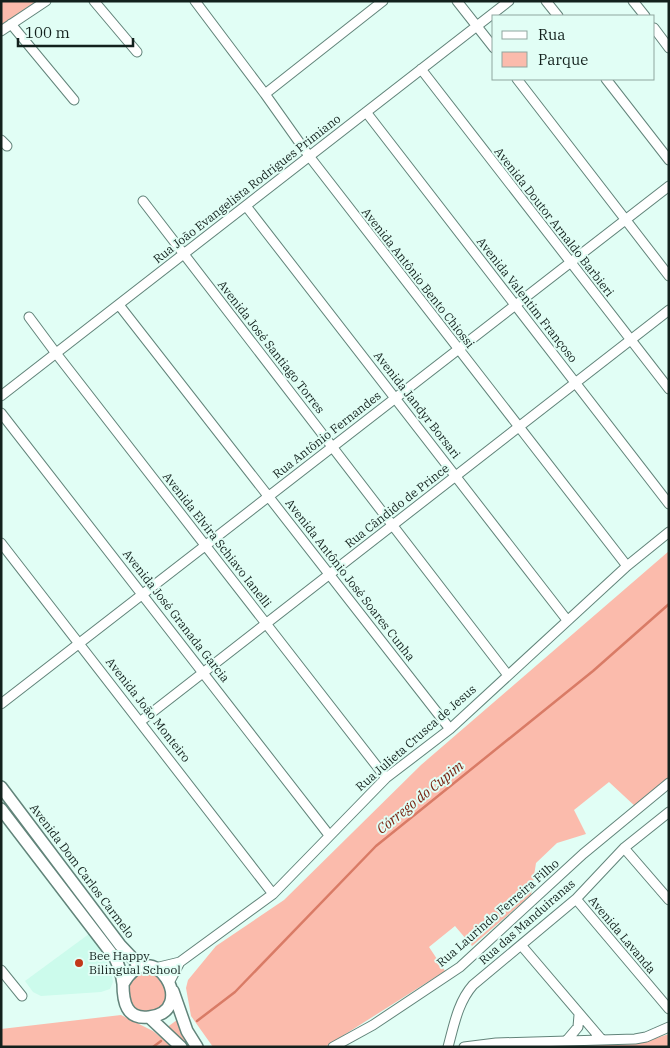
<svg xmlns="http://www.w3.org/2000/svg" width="670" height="1048" font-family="'IBM Plex Serif',serif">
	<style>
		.built { fill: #ccfbec }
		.green { fill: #fbbbac }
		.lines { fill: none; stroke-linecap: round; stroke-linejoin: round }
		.stream { stroke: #d97b66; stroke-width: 2.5 }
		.minor-casing { stroke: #62847a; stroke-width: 11 }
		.tertiary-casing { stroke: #62847a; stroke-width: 14 }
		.minor { stroke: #fff; stroke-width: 9 }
		.tertiary { stroke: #fff; stroke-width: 11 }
		.poi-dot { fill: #c23719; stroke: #e1fef5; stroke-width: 2 }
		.labels { text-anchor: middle; stroke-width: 4; stroke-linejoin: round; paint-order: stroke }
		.street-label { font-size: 12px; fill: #13211d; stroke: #e1fef5 }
		.poi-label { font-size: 12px; fill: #13211d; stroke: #e1fef5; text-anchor: start }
		.water-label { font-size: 14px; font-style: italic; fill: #792412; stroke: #e1fef5 }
	</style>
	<rect width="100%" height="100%" fill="#e1fef5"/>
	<path class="built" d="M89,934L104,956L111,970L113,982L110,989L101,992L41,996L33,992L25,981Z"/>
	<path class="green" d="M1,1H46L1,30Z
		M669,551V779L637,808L609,782L574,810L586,834L557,843L536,863L531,895L472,946L455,926L429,947L445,971L325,1047H213L191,1016L186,988L188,980L216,946L284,900L421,765Z
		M126 993a21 21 0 1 1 42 0a21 21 0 1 1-42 0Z
		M121,1015L153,1031L173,1047H1V1029Z
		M177,1020L193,1047H188L166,1028Z
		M669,1034V1047H543L637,1044Z"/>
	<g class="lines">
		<path class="stream" d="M197,1021L235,992L376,846L593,671L669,604
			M153,1047L161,1041"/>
		<g class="minor-casing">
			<path id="minor" d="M94,1L137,52
				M195,1L265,94L309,156L627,566
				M457,1L494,48
				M546,1L558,16
				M633,1L645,16
				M11,24L74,100
				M654,28L669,48
				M1,31L46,1
				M421,69L669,389
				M517,79L669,276
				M606,79L669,160
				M265,94L383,1
				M366,112L669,504
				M1,140L7,146
				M143,201L507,674
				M246,206L567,620
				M119,305L450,729
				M29,317L55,352L386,778
				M1,396L509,1
				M1,413L329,835
				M1,543L273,894
				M1,704L669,186
				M141,721L669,310
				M624,848L669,900
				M576,899L669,1009
				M521,945L602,1040
				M155,968L180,962L273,894L386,778L450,729L627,566L669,532
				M1,970L22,996
				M170,981L180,962
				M567,1040L578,1027L579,1015
				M333,1047L373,1025L460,967L583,854L669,783
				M448,1047C454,1025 458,1002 473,985L576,899L624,848L669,812
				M464,1047L496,1043L635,1039L646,1037L669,1027"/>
		</g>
		<g class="tertiary-casing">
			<path id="tertiary" d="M1,787L120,945L137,963L145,967
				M1,809L115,958C119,966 122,975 123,984C123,1001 126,1020 149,1017C200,1012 153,930 123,984
				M173,991L187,1031L197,1047
				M149,1017L181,1047"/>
		</g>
		<use href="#minor" class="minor"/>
		<use href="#tertiary" class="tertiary"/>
	</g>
	<circle class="poi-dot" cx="79" cy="963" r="5"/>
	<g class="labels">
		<g class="street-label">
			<text transform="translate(247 189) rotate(-38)" y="4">Rua João Evangelista Rodrigues Primiano</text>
			<text transform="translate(554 222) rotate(52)" y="4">Avenida Doutor Arnaldo Barbieri</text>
			<text transform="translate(418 278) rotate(52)" y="4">Avenida Antônio Bento Chiossi</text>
			<text transform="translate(527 300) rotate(52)" y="4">Avenida Valentim Françoso</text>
			<text transform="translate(271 347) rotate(52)" y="4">Avenida José Santiago Torres</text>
			<text transform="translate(417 405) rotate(52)" y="4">Avenida Jandyr Borsari</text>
			<text transform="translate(327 435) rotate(-38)" y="4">Rua Antônio Fernandes</text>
			<text transform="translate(397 506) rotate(-38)" y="4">Rua Cândido de Prince</text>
			<text transform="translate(217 540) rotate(52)" y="4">Avenida Elvira Schiavo Ianelli</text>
			<text transform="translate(350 580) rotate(52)" y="4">Avenida Antônio José Soares Cunha</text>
			<text transform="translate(176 616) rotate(52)" y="4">Avenida José Granada Garcia</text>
			<text transform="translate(148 710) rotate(52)" y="4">Avenida João Monteiro</text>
			<text transform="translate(416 738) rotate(-41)" y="4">Rua Julieta Crusca de Jesus</text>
			<text transform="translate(82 871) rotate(53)" y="4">Avenida Dom Carlos Carmelo</text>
			<text transform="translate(498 913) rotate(-41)" y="4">Rua Laurindo Ferreira Filho</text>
			<text transform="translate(527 922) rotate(-41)" y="4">Rua das Manduiranas</text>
			<text transform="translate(622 935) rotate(50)" y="4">Avenida Lavanda</text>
		</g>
		<g class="poi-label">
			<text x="89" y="960">Bee Happy<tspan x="89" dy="14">Bilingual School</tspan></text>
		</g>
		<g class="water-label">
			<text transform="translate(420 797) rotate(-39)" y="5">Córrego do Cupim</text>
		</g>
	</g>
	<rect width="670" height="1048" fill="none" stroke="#13211d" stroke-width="5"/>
	<rect x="492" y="15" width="162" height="65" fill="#e1fef5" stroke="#8fa69f"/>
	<rect x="502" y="31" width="25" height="8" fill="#ffffff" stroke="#8fa69f"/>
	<text x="538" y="40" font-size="15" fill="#13211d">Rua</text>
	<rect x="502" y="52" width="25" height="15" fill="#fbbbac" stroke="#8fa69f"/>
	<text x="538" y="65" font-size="15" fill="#13211d">Parque</text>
	<path d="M18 38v8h115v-8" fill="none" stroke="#13211d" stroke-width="2.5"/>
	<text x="25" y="38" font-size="15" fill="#13211d" stroke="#e1fef5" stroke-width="4" paint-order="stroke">100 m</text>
</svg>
